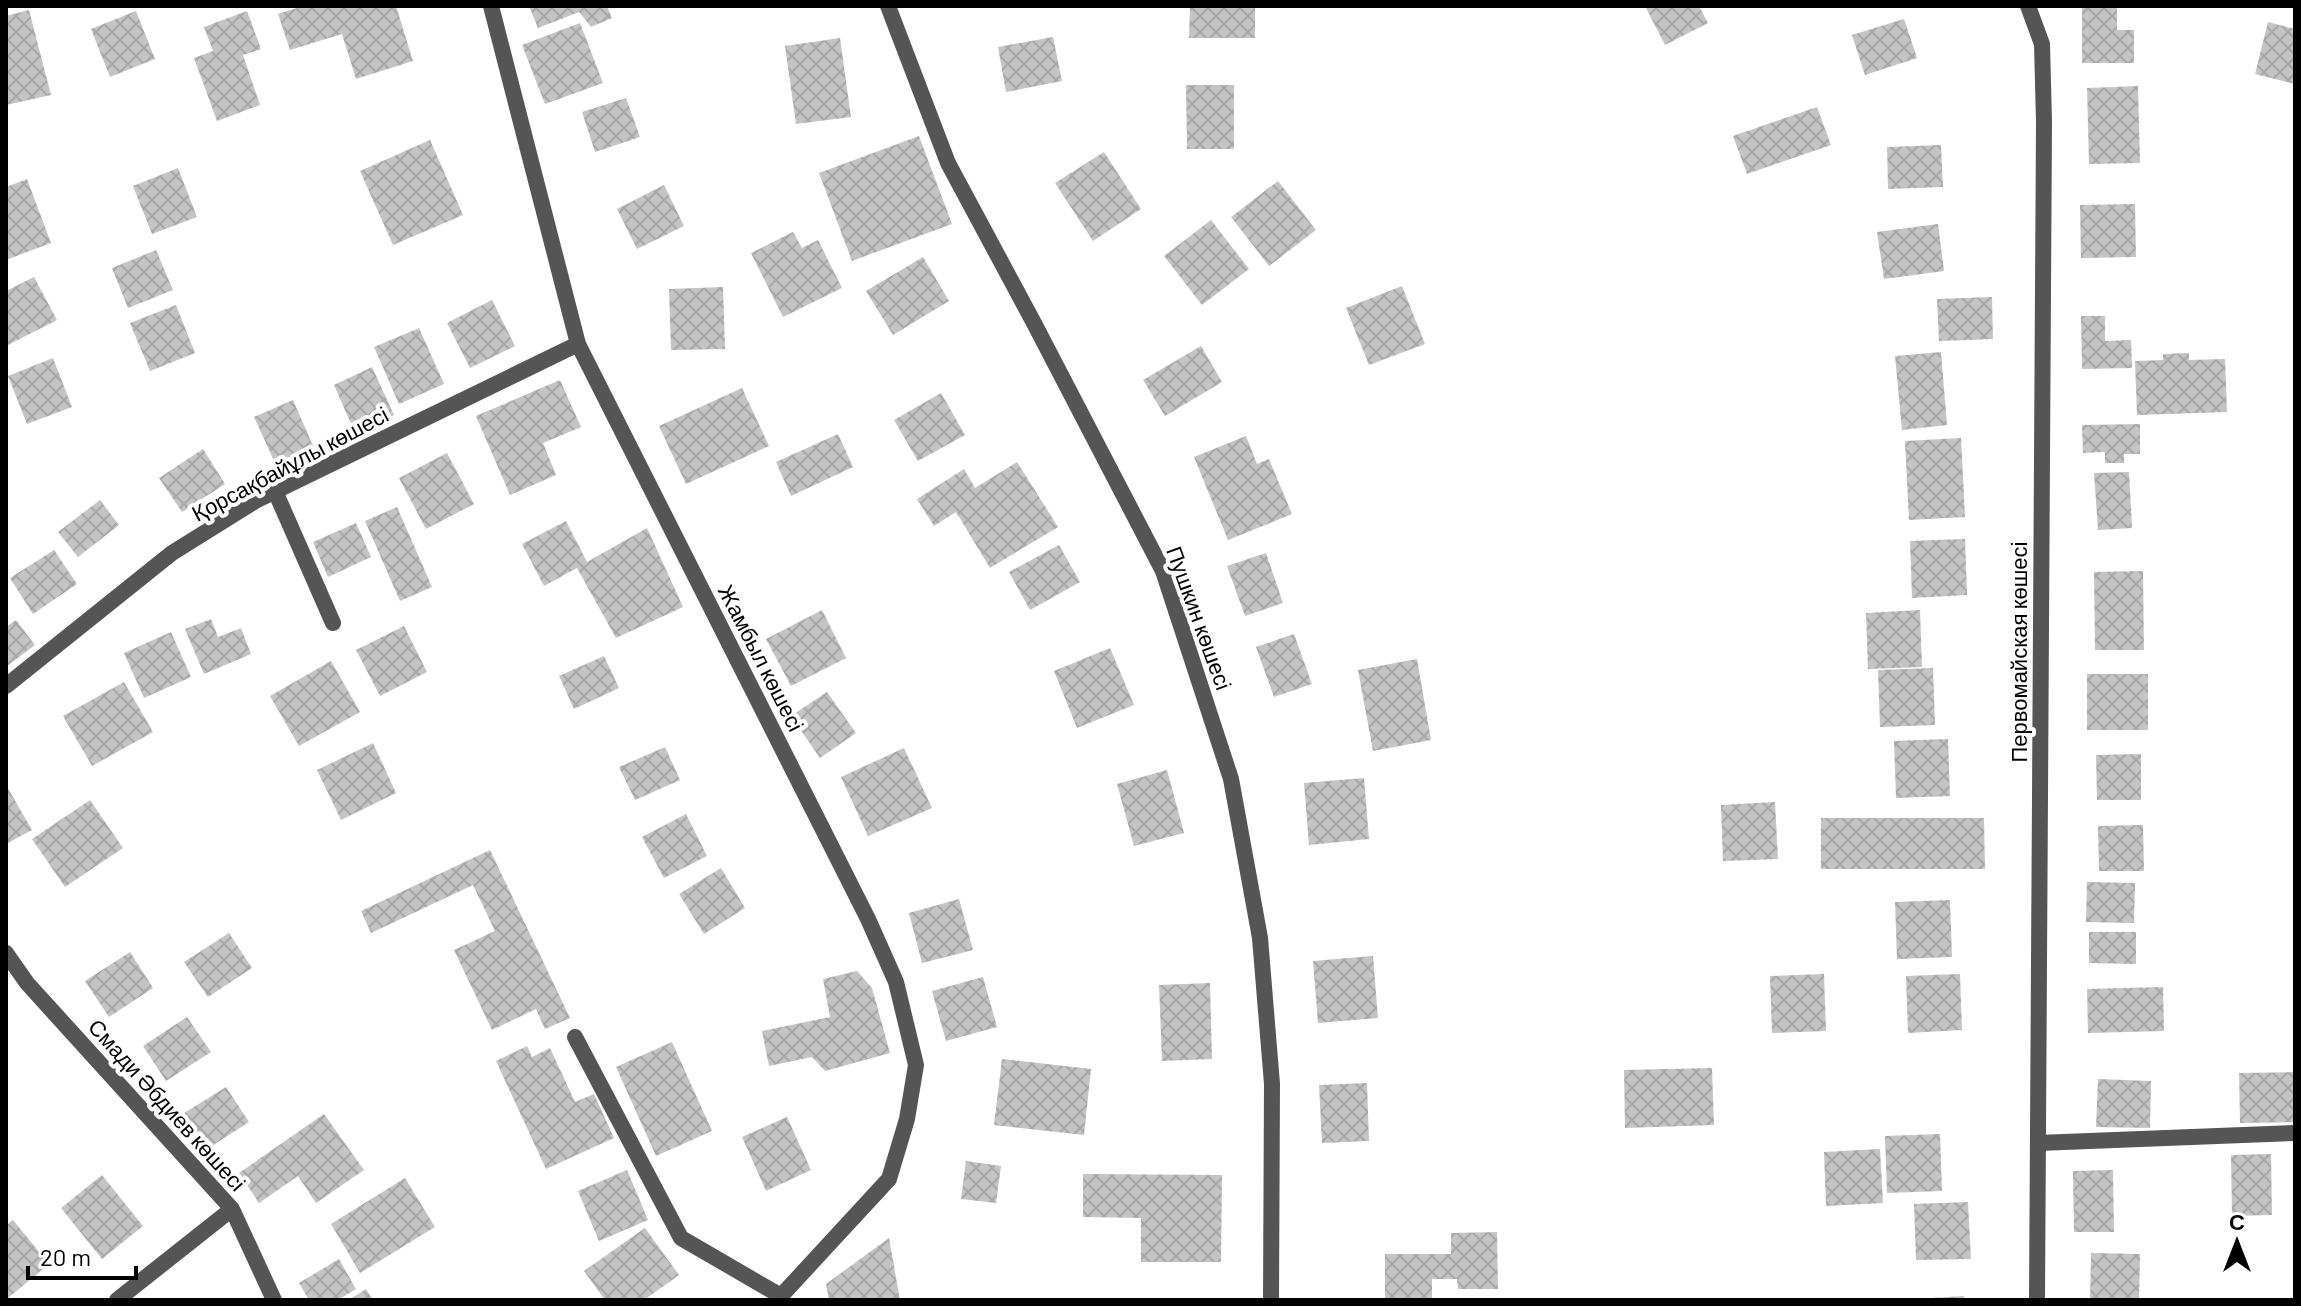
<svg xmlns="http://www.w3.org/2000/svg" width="2301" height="1306" font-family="Barlow,sans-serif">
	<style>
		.building { fill: url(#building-cross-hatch) }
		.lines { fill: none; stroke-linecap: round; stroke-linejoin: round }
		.lane { stroke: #555; stroke-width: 16 }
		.street { stroke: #555; stroke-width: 16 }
		.labels { text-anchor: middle; stroke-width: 8; stroke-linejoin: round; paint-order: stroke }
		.street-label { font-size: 22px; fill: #000; stroke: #fff }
	</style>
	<defs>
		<pattern id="building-cross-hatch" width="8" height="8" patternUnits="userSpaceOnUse" patternTransform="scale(2)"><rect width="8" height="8" fill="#c4c4c4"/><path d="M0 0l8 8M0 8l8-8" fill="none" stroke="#a7a7a7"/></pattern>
	</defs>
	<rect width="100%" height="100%" fill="#fff"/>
	<path class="building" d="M303,6H396L413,61L356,79L342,34L290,50L278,14Z
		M529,6H607L612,18L591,27L579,12L538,28Z
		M1190,6H1255V38H1189Z
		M1645,6H1699L1708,23L1665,45Z
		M2082,6H2117V30H2134V63H2082Z
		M29,10L51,95L6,105V16Z
		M136,11L155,59L110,77L91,29Z
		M247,11L261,49L243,55L260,105L217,121L194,58L213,51L204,27Z
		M1904,19L1917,58L1865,75L1852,35Z
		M2268,22L2295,29V84L2255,74Z
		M580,23L603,83L545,104L522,45Z
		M1053,37L1062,81L1006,92L998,47Z
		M840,38L851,117L796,124L785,46Z
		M1186,85H1234V149H1187Z
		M2138,86L2140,163L2089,164L2087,88Z
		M626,98L640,137L595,152L582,112Z
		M1817,107L1831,145L1747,174L1733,136Z
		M919,136L952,224L852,261L819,173Z
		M430,140L463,215L393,245L360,171Z
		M1941,145L1943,187L1888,189L1887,147Z
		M1104,152L1141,209L1093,241L1055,183Z
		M178,168L197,217L152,234L133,186Z
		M27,179L51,243L6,260V187Z
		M1278,181L1316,230L1269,266L1231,217Z
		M664,185L684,226L637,249L617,209Z
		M2135,204L2136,257L2081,258L2080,205Z
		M1211,220L1249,269L1202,305L1164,256Z
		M1938,224L1944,271L1884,279L1877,232Z
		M793,232L802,248L818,240L842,288L783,317L751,253Z
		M156,250L173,290L128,308L112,268Z
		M923,257L949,301L893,335L866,291Z
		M34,277L57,320L6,346V291Z
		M1402,286L1425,344L1369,365L1346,308Z
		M723,287L725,349L671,350L669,289Z
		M1992,297L1993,339L1939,341L1937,299Z
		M492,300L515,346L470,368L447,323Z
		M176,305L195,353L150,371L130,323Z
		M2081,316H2105V341L2131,340L2132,368L2082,369Z
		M419,328L444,384L399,404L374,347Z
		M1201,346L1222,382L1165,416L1143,380Z
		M1941,352L1947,425L1902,430L1895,356Z
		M2189,353V360L2225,359L2227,412L2137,415L2135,361L2163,360V354Z
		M53,358L72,407L27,424L8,376Z
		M372,367L394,415L355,433L334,385Z
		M560,380L581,427L543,443L556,475L510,495L476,416Z
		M742,388L769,446L686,484L659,426Z
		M941,393L965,435L918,461L894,420Z
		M293,400L314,448L276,465L254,417Z
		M2140,424V454H2124V463H2105V452L2083,453L2082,425Z
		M838,434L853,467L791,496L776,462Z
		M1246,436L1257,464L1269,459L1292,514L1228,540L1194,457Z
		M1961,438L1965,517L1909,520L1905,441Z
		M203,449L225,484L182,512L159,478Z
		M447,453L474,504L426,529L399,478Z
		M1017,462L1058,527L990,568L956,512L934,526L917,499L964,469L975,488Z
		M2129,472L2132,528L2098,530L2094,473Z
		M100,500L119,525L78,557L58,532Z
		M397,507L432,587L400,601L365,521Z
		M566,521L587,562L647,528L683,607L616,638L577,568L544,586L522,544Z
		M356,523L371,557L328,577L313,542Z
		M1965,539L1967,595L1912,598L1910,541Z
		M1059,545L1080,582L1030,610L1009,572Z
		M54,550L77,584L33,614L10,578Z
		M1266,553L1283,603L1245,616L1227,566Z
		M2143,571L2144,650H2095L2094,572Z
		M822,610L846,658L791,686L766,639Z
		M1920,610L1922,667L1868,669L1866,613Z
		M211,619L218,637L241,628L251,654L204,674L185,629Z
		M16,620L35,645L6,667V627Z
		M404,626L427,672L380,696L356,650Z
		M171,632L191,677L144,698L124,653Z
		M1294,634L1312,684L1274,697L1256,647Z
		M1110,648L1134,705L1077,728L1054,671Z
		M604,656L619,688L574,709L559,676Z
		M1417,659L1431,740L1373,751L1358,670Z
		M331,661L360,712L299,746L270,696Z
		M1933,668L1935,725L1880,727L1878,670Z
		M2087,674H2148V730H2087Z
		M124,682L153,732L92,766L63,716Z
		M827,692L856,733L820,758L791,716Z
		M1948,739L1950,796L1896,798L1894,741Z
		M373,743L396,793L341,820L317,770Z
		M665,747L680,780L635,800L619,767Z
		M904,748L932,808L868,836L841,777Z
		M2141,754V800H2097L2096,755Z
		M1167,770L1184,833L1134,846L1117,784Z
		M1364,778L1369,839L1309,845L1304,783Z
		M6,785L32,830L6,844Z
		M90,800L123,848L65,887L32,839Z
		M1775,802L1778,859L1723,861L1721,805Z
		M686,814L707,856L664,878L642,837Z
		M1821,818H1984L1985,869H1821Z
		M2143,825L2144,871H2099L2098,826Z
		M490,850L570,1018L545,1029L536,1009L492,1030L454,950L495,931L473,885L371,933L361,911Z
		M721,868L745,908L704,934L679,894Z
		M2087,882L2135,883L2134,923L2086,922Z
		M959,899L973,950L922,963L909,913Z
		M1950,900L1952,957L1897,959L1895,902Z
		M2089,932H2136V964L2089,963Z
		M229,933L252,968L208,997L184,962Z
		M130,952L153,988L109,1017L85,981Z
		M1373,956L1378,1018L1318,1023L1313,961Z
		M857,971L872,988L890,1053L825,1071L812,1057L769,1066L762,1031L830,1017L823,979Z
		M1824,974L1826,1031L1772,1033L1770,976Z
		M1960,974L1962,1030L1908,1033L1906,976Z
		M983,977L997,1027L946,1041L932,991Z
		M1210,983L1212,1059L1162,1061L1159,985Z
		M2163,987L2164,1031L2088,1033L2087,989Z
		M187,1017L211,1052L166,1081L143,1046Z
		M672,1042L712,1131L656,1156L616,1067Z
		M527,1046L532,1057L550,1048L575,1102L594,1094L614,1138L546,1169L496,1061Z
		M1002,1059L1091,1069L1084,1135L994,1125Z
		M1712,1068L1714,1125L1625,1128L1624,1070Z
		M2295,1072V1122L2240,1123L2239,1073Z
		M2098,1079L2151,1081L2150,1128L2096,1127Z
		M1367,1083L1369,1141L1322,1143L1319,1085Z
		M226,1087L249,1122L204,1151L181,1115Z
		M324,1114L364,1170L316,1203L298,1176L259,1203L239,1173Z
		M787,1117L811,1170L766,1191L742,1137Z
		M1940,1134L1942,1191L1887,1193L1885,1136Z
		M1880,1149L1883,1203L1826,1206L1824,1152Z
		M2271,1154L2272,1215L2232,1216L2231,1155Z
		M966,1161L1001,1166L996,1203L961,1199Z
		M627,1170L648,1220L599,1241L578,1191Z
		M2113,1170L2114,1232H2074L2073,1171Z
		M1083,1174L1222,1175L1221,1262H1141V1218L1083,1217Z
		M102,1175L143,1226L102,1259L61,1208Z
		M405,1178L435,1227L360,1273L331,1224Z
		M1968,1202L1971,1259L1916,1260L1914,1204Z
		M13,1220L49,1264L8,1298L6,1295V1226Z
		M645,1228L679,1275L644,1300H605L584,1271Z
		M1497,1232L1498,1289H1458L1457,1279H1432V1300H1385V1254H1451V1233Z
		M889,1238L900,1300H829L826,1284Z
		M2091,1253L2140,1254L2139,1300H2090Z
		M339,1259L356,1289L338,1300H309L299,1283Z
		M366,1289L373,1300H349Z
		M1964,1296V1300H1931V1298Z"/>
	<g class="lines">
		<path class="lane" d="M275,491L333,623"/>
		<path class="street" d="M491,6L578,344L868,919L896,982L916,1065L907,1119L889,1179L781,1296
			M888,6L948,163L1035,325L1163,571L1231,779L1260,938L1272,1084L1271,1300
			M2028,6L2042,44L2044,122L2037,1300
			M6,686L172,553L257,500L578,344
			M6,953L27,983L232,1209L274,1300
			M575,1037L681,1238L781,1296L782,1300
			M2038,1143L2295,1133
			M117,1300L232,1209"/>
	</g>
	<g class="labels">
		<g class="street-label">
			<text transform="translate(290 464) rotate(-28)" y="8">Қорсақбайұлы көшесі</text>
			<text transform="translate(1199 618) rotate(70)" y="8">Пушкин көшесі</text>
			<text transform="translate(2019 652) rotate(-90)" y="8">Первомайская көшесі</text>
			<text transform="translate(761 658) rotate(63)" y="8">Жамбыл көшесі</text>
			<text transform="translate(167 1105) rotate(48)" y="8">Смади Әбдиев көшесі</text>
		</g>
	</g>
	<rect width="2301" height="1306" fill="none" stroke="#000000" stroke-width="16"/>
	<g transform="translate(2237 1242)" stroke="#ffffff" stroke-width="6" paint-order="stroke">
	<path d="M0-6L14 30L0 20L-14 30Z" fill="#000000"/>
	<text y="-12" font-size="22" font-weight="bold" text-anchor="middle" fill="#000000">С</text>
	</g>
	<path d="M28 1266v12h108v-12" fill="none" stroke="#000000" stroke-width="4"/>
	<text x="40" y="1266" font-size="24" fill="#000000" stroke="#ffffff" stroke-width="6" paint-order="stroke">20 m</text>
</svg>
